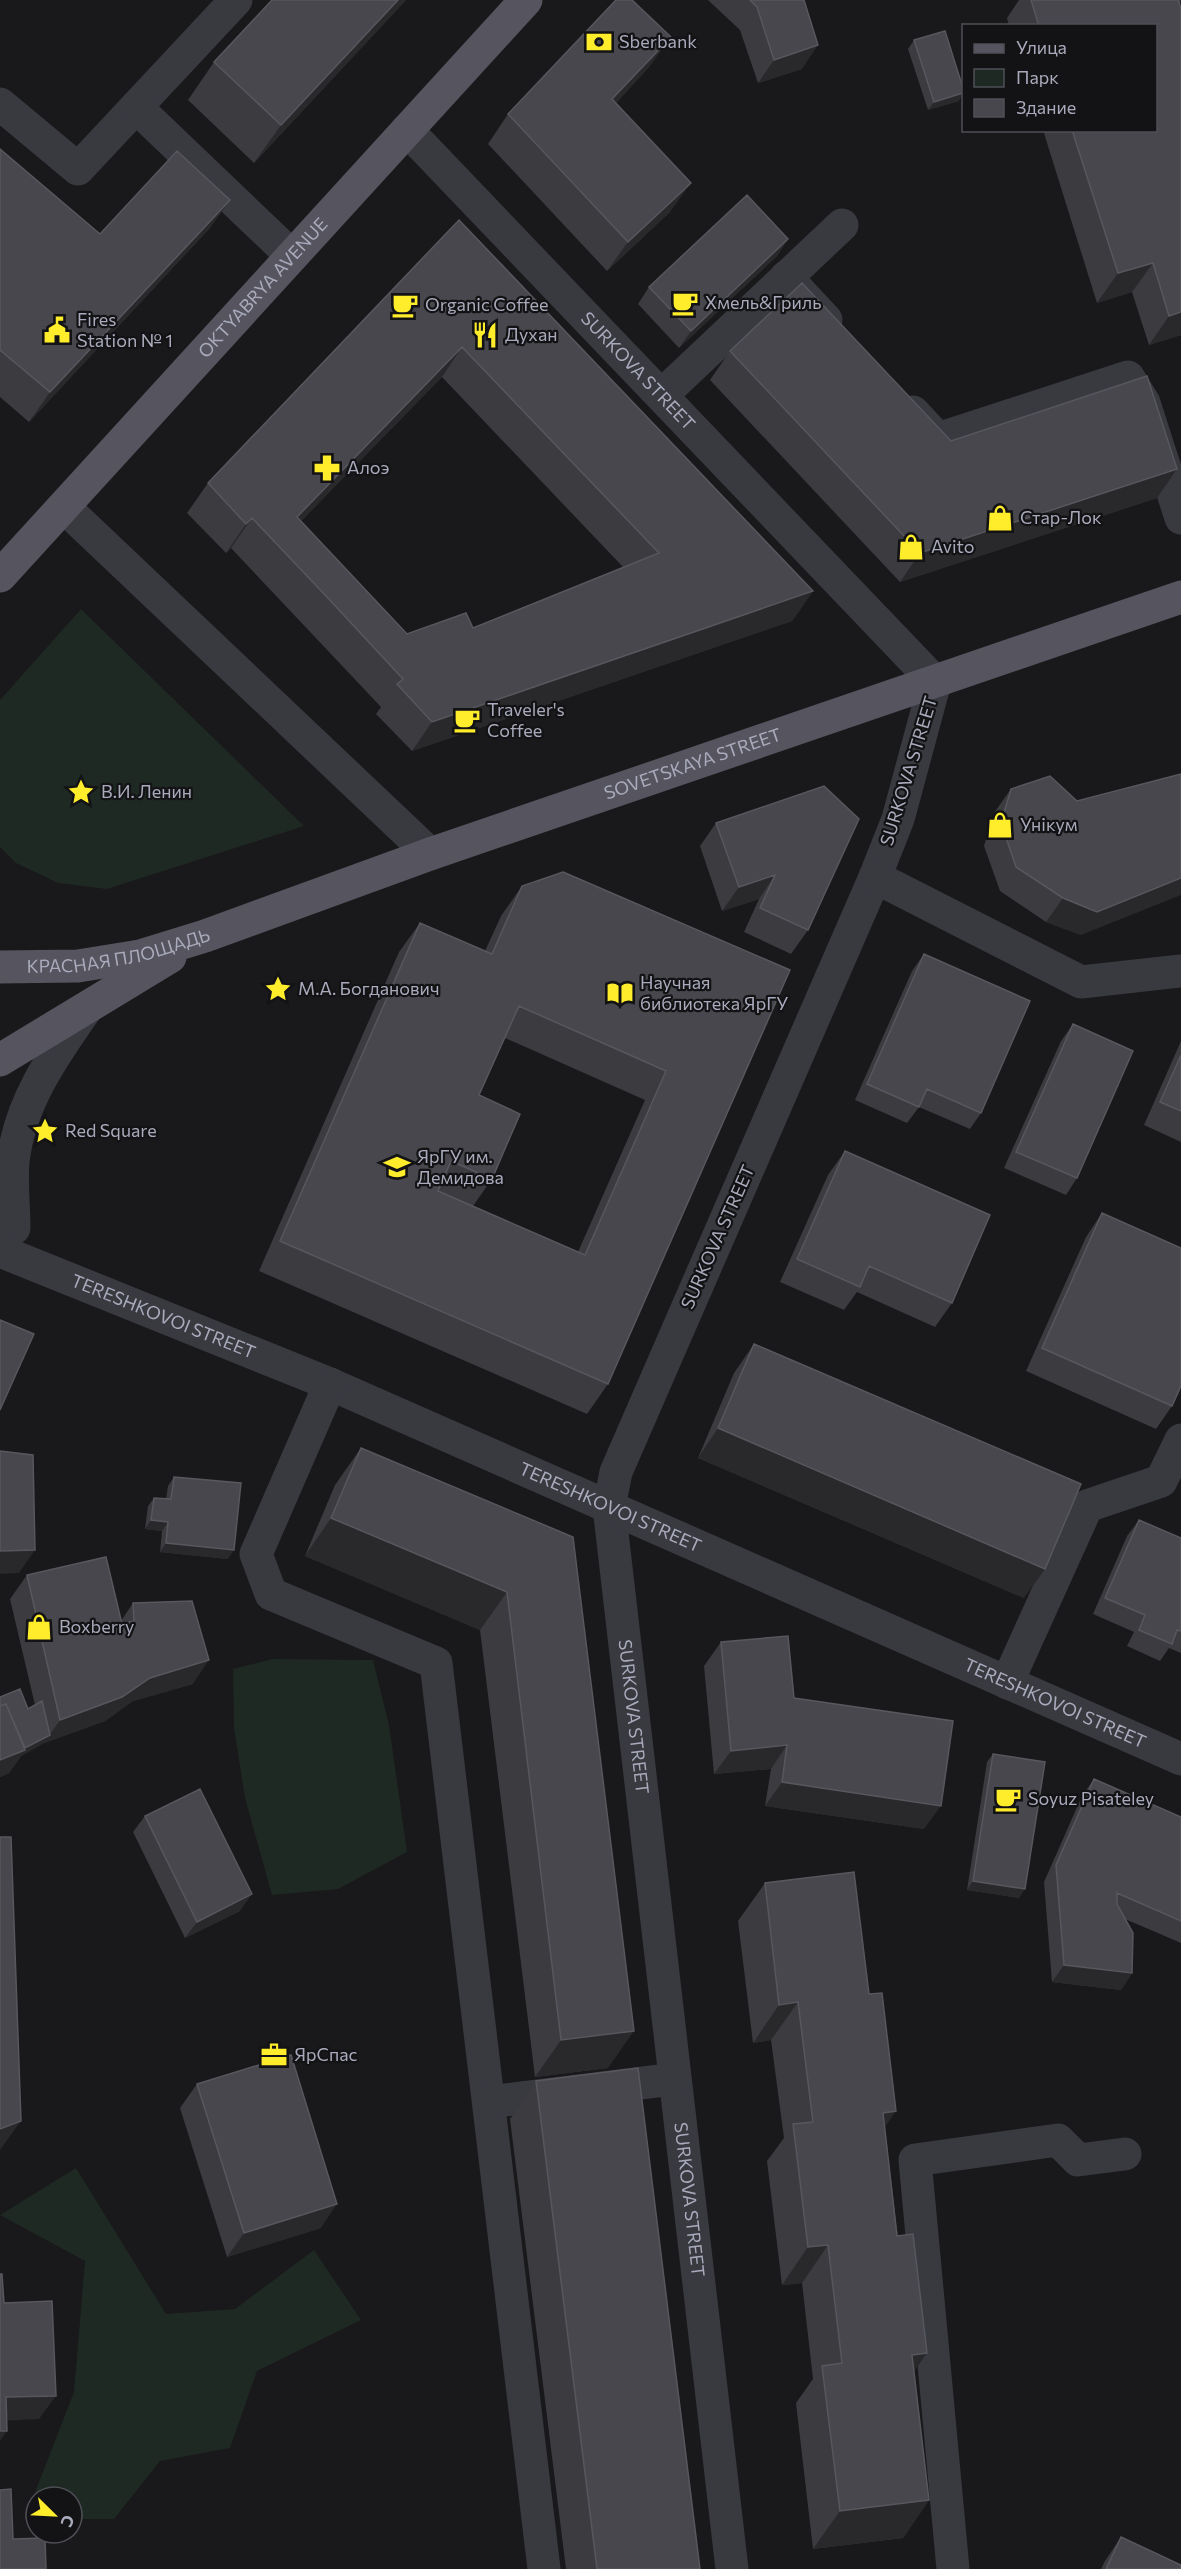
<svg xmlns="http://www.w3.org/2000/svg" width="1181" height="2569" font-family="Commissioner,sans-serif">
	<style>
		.green { fill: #1f2923 }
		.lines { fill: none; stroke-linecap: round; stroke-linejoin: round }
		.minor { stroke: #393940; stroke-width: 33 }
		.major { stroke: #55545f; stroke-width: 33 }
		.wall { fill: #3c3b3f; fill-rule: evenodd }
		.shaded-wall { fill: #29282b }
		.building { fill: #48474d; stroke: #57575e; stroke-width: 1.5; fill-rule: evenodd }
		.labels { text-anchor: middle; stroke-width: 4.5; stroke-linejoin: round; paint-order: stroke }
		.poi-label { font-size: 18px; fill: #a9aabb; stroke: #131315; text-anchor: start }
		.street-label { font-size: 18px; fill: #a9aabb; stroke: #131315 }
	</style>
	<rect width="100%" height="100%" fill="#19181a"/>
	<path class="green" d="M81,609L304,826L107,889L58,883L16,863L0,847V700Z
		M273,1659L373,1660L389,1725L407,1852L338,1889L272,1895L245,1798L234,1728L233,1669Z
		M76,2168L166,2314L235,2309L314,2250L361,2320L257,2371L230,2448L160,2461L114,2519H72V2497H36V2518H25L74,2392L85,2261L0,2215Z"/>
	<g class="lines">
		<g class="minor">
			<path d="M0,104L78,169L236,0"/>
			<path d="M136,107L292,256"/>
			<path id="s1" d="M407,130L935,682L898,819L875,877L616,1472L609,1507L732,2569"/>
			<path d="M786,277L826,320"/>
			<path d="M662,395L842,225"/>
			<path d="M913,412L938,439L1128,377L1144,403L1181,518"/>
			<path d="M64,507L430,854"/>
			<path d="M875,877L1081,982L1181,971"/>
			<path d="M14,1228C14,1206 11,1184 13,1162C19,1104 53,1056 86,1009"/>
			<path id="s2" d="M0,1251L330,1384L1181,1759"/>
			<path d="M330,1384L256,1554L271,1594L436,1663L544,2569"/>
			<path d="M1007,1683L1087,1506L1161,1481L1181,1440"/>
			<path d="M489,2102L674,2079"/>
			<path d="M953,2569L915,2160L1058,2140L1078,2160L1125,2154"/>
		</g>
		<g class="major">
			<path id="s3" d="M0,576L526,0"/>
			<path id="s4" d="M0,967L78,966L140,956L205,936L430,854L1181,597"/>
			<path d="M0,1060L170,957"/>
		</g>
	</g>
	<path class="wall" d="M406,0L254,163L188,100L214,62Z
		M708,0H804L802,69L758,83L740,30Z
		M1019,0H1181L1180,4L1181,335L1149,345L1132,292L1097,303L1043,130H1155V26H1009L1007,18Z
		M914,40L959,101L928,110L908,49Z
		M650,66L616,103L670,212L607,271L488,144L508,114Z
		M0,149L100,234L230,200L209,229L29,422L0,397Z
		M459,220L813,591L792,621L412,751L376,714L381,707L231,548L226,553L187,513L208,483ZM442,377L623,567L473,628L407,634L301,521Z
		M788,239L777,256L679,348L638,304L649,287Z
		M730,351L951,441L1157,498L900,582L710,380Z
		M824,786L808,930L791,954L744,932L759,899L722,911L700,846L716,823Z
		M1011,789L1081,935L1046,922L1000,891L984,846L994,813Z
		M522,886L790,970L608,1384L587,1414L259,1271L399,952L420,923L485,951L501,916ZM505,1038L645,1100L578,1252L473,1206L492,1179L479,1095Z
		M924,954L981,1113L970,1129L919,1107L907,1123L855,1100L912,971Z
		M1073,1024L1077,1178L1066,1195L1004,1168L1061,1041Z
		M1181,1041V1142L1144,1125Z
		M845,1151L952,1303L935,1327L857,1292L844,1310L780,1282L828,1175Z
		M1102,1213L1172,1406L1156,1429L1026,1371L1086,1237Z
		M754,1344L1024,1598L698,1458L734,1373Z
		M361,1448L573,1537L608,2068L535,2077L480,1630L305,1556L335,1485Z
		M174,1477L228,1559L160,1552L162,1531L145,1529L148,1506L154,1498L166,1499L168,1486Z
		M1139,1520L1181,1538V1653L1169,1648L1160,1661L1127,1646L1134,1632L1093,1614L1127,1536Z
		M27,1575L121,1621L133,1603L193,1684L133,1701L105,1721L44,1743L21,1756L9,1773L0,1777V1697L28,1709L35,1705L10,1599Z
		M721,1642L794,1698L924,1829L765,1806L771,1769L714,1774L704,1666Z
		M993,1754L1019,1898L967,1890L987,1762Z
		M1094,1779L1181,1817V1943L1125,1919L1132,1973L1121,1990L1052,1982L1044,1882L1082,1796Z
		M145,1816L240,1911L185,1938L133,1832Z
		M765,1883L885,2128L929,2500L903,2538L813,2549L796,2403L813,2379L802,2283L782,2285L767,2161L784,2138L771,2040L753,2043L738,1921Z
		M536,2081L700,2569H566L510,2119Z
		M197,2084L321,2228L227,2257L180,2108Z
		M1121,2537L1181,2569H1101L1105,2561Z"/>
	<path class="shaded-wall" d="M398,0H406L254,163L281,125Z
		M671,37L650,66L592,129L612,99Z
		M818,45L802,69L758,83L774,60Z
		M963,93L959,101L928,110L934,102Z
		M691,183L670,212L607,271L628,242Z
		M230,200L209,229L29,422L50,392Z
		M788,239L777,256L679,348L691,331Z
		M1153,263L1132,292L1097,303L1118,273Z
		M1181,312V335L1149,345L1169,316Z
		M462,347L442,377L276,547L297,517Z
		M1177,469L1157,498L900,582L920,553Z
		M252,518L231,548L226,553L246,524Z
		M813,591L792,621L412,751L432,722Z
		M775,875L759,899L722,911L739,887Z
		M1181,878V895L1081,935L1046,922L1063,898Z
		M718,1428L1045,1569L1024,1598L698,1458Z
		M331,1518L507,1592L480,1630L305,1556Z
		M151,1520L168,1522L162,1531L145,1529Z
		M166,1543L234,1550L228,1559L160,1552Z
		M35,1550L19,1573L0,1574V1551Z
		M209,1660L193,1684L133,1701L105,1721L44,1743L60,1720L150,1678Z
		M50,1735L44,1743L21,1756L9,1773L0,1777V1760Z
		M787,1745L771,1769L714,1774L731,1751Z
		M782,1782L941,1806L924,1829L765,1806Z
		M973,1881L1025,1889L1019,1898L967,1890Z
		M252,1894L240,1911L185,1938L197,1922Z
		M1064,1965L1132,1973L1121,1990L1052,1982Z
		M798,2002L771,2040L753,2043L779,2005Z
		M634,2031L608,2068L535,2077L561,2040Z
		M896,2111L870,2149L883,2113Z
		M21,2121L0,2150V2129Z
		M337,2204L321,2228L227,2257L244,2233Z
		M828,2245L802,2283L782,2285L808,2247Z
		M927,2353L901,2390L912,2355Z
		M56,2396L39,2419L0,2421L6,2397Z
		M0,2431H7L0,2441Z
		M929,2500L903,2538L813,2549L840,2511Z"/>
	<path class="building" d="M272,0H398L281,125L214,62Z
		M616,0H632L671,37L612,99L691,183L628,242L508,114Z
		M750,0H804L818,45L774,60L757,7Z
		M1031,0H1178L1181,8V312L1169,316L1153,263L1118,273L1072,130H1155V26H1039Z
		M945,31L963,88V93L934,102L914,40Z
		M0,149L100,234L177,151L230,200L50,392L0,350Z
		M747,195L788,239L691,331L649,287Z
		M459,220L813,591L432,722L397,684L403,679L326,596L252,518L246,524L208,483ZM462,347L659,553L473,628L466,613L407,634L297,517Z
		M802,283L951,441L1147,376L1177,469L920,553L730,351Z
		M1181,774V878L1097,912L1063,898L1016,867L1001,823L1011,789L1050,776L1077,801Z
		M824,786L859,819L808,930L760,908L775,875L739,887L716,823Z
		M563,872L790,970L608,1384L280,1241L420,923L492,954L522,886ZM519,1006L666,1071L585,1255L438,1191L451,1161L492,1179L520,1114L479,1095Z
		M924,954L1030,1001L981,1113L927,1089L919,1107L867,1084Z
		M1073,1024L1133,1051L1077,1178L1016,1152Z
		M1181,1055V1111L1160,1102Z
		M845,1151L990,1215L952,1303L869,1266L860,1287L797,1259Z
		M1102,1213L1181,1248V1386L1172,1406L1042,1348Z
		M0,1320L34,1334L0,1410Z
		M754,1344L1081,1484L1045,1569L718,1428Z
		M361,1448L573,1537L634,2031L561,2040L507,1592L331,1518Z
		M0,1451L33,1455L35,1550L0,1551Z
		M174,1477L241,1483L234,1550L166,1543L168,1522L151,1520L154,1498L171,1499Z
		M1139,1520L1181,1538V1631L1177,1630L1172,1644L1139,1630L1145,1615L1105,1598Z
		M106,1557L122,1624L134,1621L133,1603L192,1601L209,1660L150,1678L122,1697L60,1720L27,1575Z
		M788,1636L794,1698L953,1721L941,1806L782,1782L787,1745L731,1751L721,1642Z
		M20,1689L28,1709L42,1701L50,1735L25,1748L6,1704L0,1706V1697Z
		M6,1704L25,1750L0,1760V1706Z
		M993,1754L1045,1762L1025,1889L973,1881Z
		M1094,1779L1181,1817V1921L1117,1893V1904L1133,1933L1132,1973L1064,1965L1056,1865Z
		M200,1789L252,1894L197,1922L145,1816Z
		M0,1837H11L21,2121L0,2129Z
		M854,1872L869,1994L882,1993L896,2111L883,2113L897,2236L913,2234L927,2353L912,2355L929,2500L840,2511L822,2366L842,2363L828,2245L808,2247L793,2124L813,2122L798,2002L779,2005L765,1883Z
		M291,2055L337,2204L244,2233L197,2084Z
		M638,2068L700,2569H597L536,2081Z
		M0,2274H2L4,2303L52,2301L56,2396L6,2397L7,2431H0Z
		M11,2489L13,2539L45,2538L46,2569H0V2490Z
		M1121,2537L1181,2565V2569H1106Z"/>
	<defs>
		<g id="bank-bare" transform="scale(2.07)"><path d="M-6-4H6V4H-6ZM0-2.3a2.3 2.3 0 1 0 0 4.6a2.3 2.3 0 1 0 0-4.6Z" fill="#ffed2b" stroke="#131315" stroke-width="2.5" paint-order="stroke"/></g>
		<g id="cafe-bare" transform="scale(2.07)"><path d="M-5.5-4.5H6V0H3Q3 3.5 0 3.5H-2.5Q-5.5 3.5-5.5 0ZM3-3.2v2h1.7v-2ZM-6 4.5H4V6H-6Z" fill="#ffed2b" stroke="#131315" stroke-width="2.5" paint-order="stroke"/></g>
		<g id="civic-bare" transform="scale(2.07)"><path d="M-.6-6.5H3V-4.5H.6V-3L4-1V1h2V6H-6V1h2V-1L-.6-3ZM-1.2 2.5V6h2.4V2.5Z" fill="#ffed2b" stroke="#131315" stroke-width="2.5" paint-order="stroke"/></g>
		<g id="restaurant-bare" transform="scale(2.07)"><path d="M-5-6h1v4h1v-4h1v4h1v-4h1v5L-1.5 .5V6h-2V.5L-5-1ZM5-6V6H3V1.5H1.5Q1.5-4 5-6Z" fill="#ffed2b" stroke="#131315" stroke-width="2.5" paint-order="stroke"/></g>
		<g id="pharmacy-bare" transform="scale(2.07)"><path d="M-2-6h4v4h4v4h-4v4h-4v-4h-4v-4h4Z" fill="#ffed2b" stroke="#131315" stroke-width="2.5" paint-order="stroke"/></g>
		<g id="shop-bare" transform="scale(2.07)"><path d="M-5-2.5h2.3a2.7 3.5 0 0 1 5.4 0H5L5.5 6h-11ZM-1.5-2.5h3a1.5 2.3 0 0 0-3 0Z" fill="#ffed2b" stroke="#131315" stroke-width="2.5" paint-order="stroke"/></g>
		<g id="sight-bare" transform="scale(2.07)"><path d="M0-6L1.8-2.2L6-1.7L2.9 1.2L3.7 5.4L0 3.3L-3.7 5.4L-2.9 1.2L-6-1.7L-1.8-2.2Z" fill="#ffed2b" stroke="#131315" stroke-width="2.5" paint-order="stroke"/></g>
		<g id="library-bare" transform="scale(2.07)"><path d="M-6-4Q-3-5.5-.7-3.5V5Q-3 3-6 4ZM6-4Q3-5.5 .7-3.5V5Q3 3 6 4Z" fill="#ffed2b" stroke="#131315" stroke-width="2.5" paint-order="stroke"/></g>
		<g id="university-bare" transform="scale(2.07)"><path d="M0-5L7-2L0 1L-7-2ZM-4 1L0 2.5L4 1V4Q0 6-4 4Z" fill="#ffed2b" stroke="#131315" stroke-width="2.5" paint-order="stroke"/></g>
		<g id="office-bare" transform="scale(2.07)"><path d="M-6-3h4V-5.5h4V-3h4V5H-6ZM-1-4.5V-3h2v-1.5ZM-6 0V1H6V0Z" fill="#ffed2b" stroke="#131315" stroke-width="2.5" paint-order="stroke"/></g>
	</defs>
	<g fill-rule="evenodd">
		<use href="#bank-bare" x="599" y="42"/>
		<use href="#cafe-bare" x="685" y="303"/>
		<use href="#cafe-bare" x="405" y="305"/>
		<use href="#civic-bare" x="57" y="330"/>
		<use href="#restaurant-bare" x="485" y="335"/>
		<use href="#pharmacy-bare" x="327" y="468"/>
		<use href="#shop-bare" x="1000" y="518"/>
		<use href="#shop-bare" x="911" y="547"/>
		<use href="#cafe-bare" x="467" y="720"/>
		<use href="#sight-bare" x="81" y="792"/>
		<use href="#shop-bare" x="1000" y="825"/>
		<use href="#sight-bare" x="278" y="989"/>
		<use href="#library-bare" x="620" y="993"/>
		<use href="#sight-bare" x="45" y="1131"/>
		<use href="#university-bare" x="397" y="1167"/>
		<use href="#shop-bare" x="39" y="1627"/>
		<use href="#cafe-bare" x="1008" y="1799"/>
		<use href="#office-bare" x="274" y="2055"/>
	</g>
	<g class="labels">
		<g class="poi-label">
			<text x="619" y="48">Sberbank</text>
			<text x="705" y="309">Хмель&amp;Гриль</text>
			<text x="425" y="311">Organic Coffee</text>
			<text x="77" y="326">Fires<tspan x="77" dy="21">Station № 1</tspan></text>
			<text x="505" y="341">Духан</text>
			<text x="347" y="474">Алоэ</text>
			<text x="1020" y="524">Стар-Лок</text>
			<text x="931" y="553">Avito</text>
			<text x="487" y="716">Traveler's<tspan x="487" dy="21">Coffee</tspan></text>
			<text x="101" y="798">В.И. Ленин</text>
			<text x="1020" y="831">Унiкум</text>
			<text x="640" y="989">Научная<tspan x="640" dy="21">библиотека ЯрГУ</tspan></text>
			<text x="298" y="995">М.А. Богданович</text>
			<text x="65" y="1137">Red Square</text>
			<text x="417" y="1163">ЯрГУ им.<tspan x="417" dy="21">Демидова</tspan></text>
			<text x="59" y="1633">Boxberry</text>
			<text x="1028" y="1805">Soyuz Pisateley</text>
			<text x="294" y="2061">ЯрСпас</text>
		</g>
		<g class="street-label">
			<text dy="6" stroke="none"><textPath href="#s3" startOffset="390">OKTYABRYA AVENUE</textPath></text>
			<text dy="6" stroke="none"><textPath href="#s1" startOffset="334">SURKOVA STREET</textPath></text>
			<text dy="6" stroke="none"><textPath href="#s4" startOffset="726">SOVETSKAYA STREET</textPath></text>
			<text transform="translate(909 771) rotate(-73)" y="6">SURKOVA STREET</text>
			<text dy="6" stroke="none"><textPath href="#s4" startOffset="120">КРАСНАЯ ПЛОЩАДЬ</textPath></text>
			<text transform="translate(718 1237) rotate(-66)" y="6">SURKOVA STREET</text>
			<text dy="6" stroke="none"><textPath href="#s2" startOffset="176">TERESHKOVOI STREET</textPath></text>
			<text dy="6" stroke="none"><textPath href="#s2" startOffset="662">TERESHKOVOI STREET</textPath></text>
			<text dy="6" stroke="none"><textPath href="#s2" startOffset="1148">TERESHKOVOI STREET</textPath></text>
			<text dy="6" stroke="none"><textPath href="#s1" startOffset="1864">SURKOVA STREET</textPath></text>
			<text dy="6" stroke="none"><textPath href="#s1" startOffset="2350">SURKOVA STREET</textPath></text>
		</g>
	</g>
	<rect x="962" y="24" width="195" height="108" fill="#131315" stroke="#4f4f57" stroke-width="1.5"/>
	<rect x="974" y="44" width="30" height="9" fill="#55545f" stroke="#4f4f57" stroke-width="1.5"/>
	<text x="1016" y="54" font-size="18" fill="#a9aabb">Улица</text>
	<rect x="974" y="69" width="30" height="18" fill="#1f2923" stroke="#4f4f57" stroke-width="1.5"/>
	<text x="1016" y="84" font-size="18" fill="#a9aabb">Парк</text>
	<rect x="974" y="99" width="30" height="18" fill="#48474d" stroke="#4f4f57" stroke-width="1.5"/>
	<text x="1016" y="114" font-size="18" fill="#a9aabb">Здание</text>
	<g transform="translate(54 2515) rotate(114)"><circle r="28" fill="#131315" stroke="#4f4f57" stroke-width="1.5"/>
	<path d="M0-4.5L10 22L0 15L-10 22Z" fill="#ffed2b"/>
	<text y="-9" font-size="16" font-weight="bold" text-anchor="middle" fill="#a9aabb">С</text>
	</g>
</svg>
